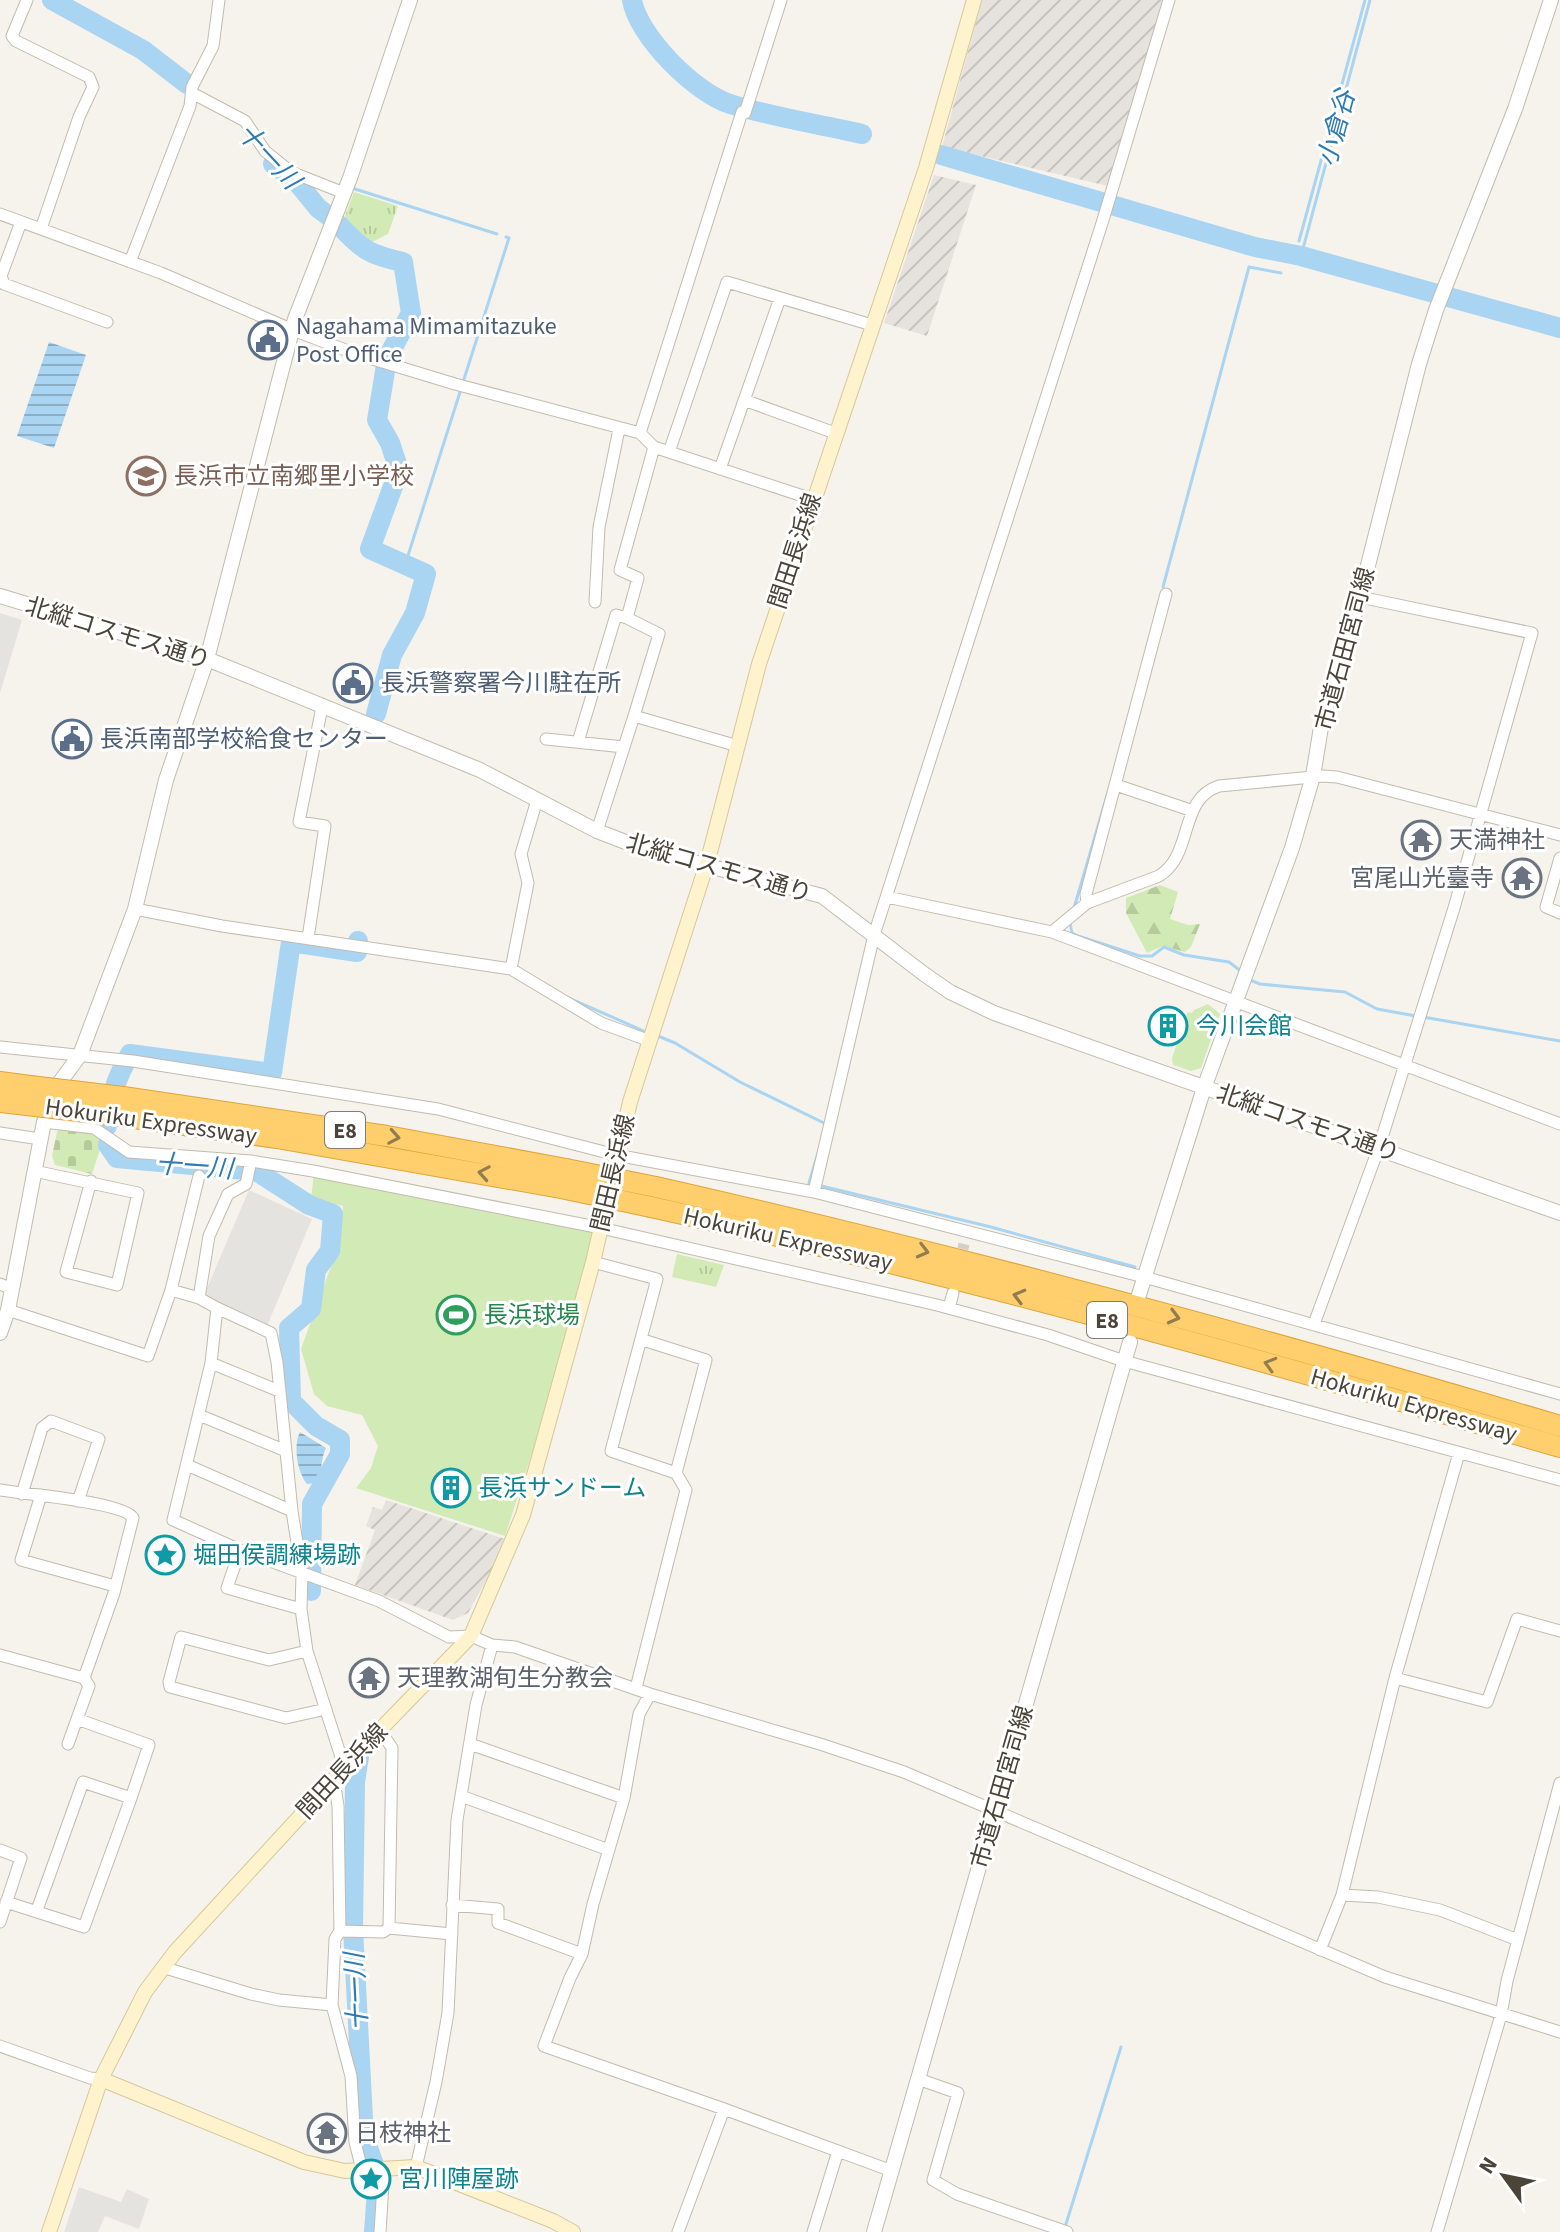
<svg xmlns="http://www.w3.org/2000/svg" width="1560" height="2232" font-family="'Source Sans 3','Noto Sans JP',sans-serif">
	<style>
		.industrial { fill: url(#industrial-furrows) }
		.forest { fill: url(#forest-firs) }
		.cemetery { fill: url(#cemetery-stones) }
		.park { fill: url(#park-tufts) }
		.pitch { fill: #d2eab5 }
		.parking { fill: #e5e3e0 }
		.water { fill: url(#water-rules) }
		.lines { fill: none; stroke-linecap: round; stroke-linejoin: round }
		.stream { stroke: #a9d4f2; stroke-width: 3 }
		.river { stroke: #a9d4f2; stroke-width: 20 }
		.minor-tunnel { stroke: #d4d0c8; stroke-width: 11; stroke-dasharray: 11 5.5; stroke-linecap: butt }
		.minor-casing { stroke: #c2bbae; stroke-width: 13 }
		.tertiary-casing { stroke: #c2bbae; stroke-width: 16 }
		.secondary-casing { stroke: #d6c79b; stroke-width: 16 }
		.motorway-casing { stroke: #e0a43c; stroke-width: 22 }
		.minor { stroke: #fff; stroke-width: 11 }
		.tertiary { stroke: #fff; stroke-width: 14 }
		.secondary { stroke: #fff3cd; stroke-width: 14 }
		.motorway { stroke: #ffcf6e; stroke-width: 20 }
		.motorway-bridge-casing { stroke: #e0a43c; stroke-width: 22; stroke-linecap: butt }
		.motorway-bridge { stroke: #ffcf6e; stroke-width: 20 }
		.oneway { stroke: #937c4e }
		.labels { text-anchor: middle; stroke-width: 6; stroke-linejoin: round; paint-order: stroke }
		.shield { fill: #fff; stroke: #817c74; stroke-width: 2 }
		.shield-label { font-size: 22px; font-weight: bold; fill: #4b4439 }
		.service-label { font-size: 24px; fill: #4e5e75; stroke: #fff; text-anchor: start }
		.education-label { font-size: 24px; fill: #785e54; stroke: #fff; text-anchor: start }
		.street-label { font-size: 24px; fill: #4b4439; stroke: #fff }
		.worship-label { font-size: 24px; fill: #5b616d; stroke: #fff; text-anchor: start }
		.culture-label { font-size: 24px; fill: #0d838f; stroke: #fff; text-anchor: start }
		.leisure-label { font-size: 24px; fill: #27864d; stroke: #fff; text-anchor: start }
		.water-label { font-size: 26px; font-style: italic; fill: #2e7ab2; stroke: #fff }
	</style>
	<defs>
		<pattern id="industrial-furrows" width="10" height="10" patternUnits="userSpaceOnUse" patternTransform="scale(2)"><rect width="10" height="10" fill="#e6e2dd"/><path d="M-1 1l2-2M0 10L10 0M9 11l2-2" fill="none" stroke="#c7c3be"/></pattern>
		<pattern id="forest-firs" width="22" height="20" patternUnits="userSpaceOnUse" patternTransform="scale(2)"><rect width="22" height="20" fill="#d2eab5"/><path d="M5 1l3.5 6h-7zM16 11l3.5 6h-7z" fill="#b6ca9c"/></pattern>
		<pattern id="cemetery-stones" width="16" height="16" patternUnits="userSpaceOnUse" patternTransform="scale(2)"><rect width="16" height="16" fill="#d2eab5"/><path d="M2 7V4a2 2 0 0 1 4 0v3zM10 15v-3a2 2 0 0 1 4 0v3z" fill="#b6ca9c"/></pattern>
		<pattern id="park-tufts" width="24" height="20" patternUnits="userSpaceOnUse" patternTransform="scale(2)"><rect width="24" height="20" fill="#d2eab5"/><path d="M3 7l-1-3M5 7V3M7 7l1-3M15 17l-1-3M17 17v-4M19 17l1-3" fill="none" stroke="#b6ca9c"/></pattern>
		<pattern id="water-rules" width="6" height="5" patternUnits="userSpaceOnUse" patternTransform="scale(2)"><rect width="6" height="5" fill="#a9d4f2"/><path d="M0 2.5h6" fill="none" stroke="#8caec5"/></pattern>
	</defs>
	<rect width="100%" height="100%" fill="#f6f3ec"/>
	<path class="industrial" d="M982,0H1166L1108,186L942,147Z
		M934,175L976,185L927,336L884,323Z
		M386,1500L505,1539L495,1565L468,1613L453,1620L355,1585L375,1530L366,1526L373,1507L382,1510Z"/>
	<path class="forest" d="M1160,885L1178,892L1170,919L1188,925L1200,924L1191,947L1185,952L1163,946L1147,953L1126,913V898Z"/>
	<path class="cemetery" d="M58,1127L104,1137L92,1174L55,1165L52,1156Z"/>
	<path class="park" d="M354,192L398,206L388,234L366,245L343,221Z
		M677,1254L724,1265L716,1287L672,1277Z"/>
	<path class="pitch" d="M1208,1004L1220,1014L1201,1068L1191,1071L1173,1065L1172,1058L1188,1012L1192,1013L1194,1010Z
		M314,1172L596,1223L533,1450L505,1536L356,1488L371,1468L378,1446L362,1415L327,1406L314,1394L301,1349L338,1247L343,1206L311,1199Z"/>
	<path class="parking" d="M0,613L22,620L0,693Z
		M249,1190L312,1219L267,1326L204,1295Z
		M79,2187L121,2202L127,2189L149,2199L139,2229L105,2216L98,2232H64Z"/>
	<path class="water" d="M49,342L86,355L54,448L17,436Z
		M300,1432L326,1448C320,1460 323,1472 316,1483L307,1484C297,1472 293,1445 300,1432Z"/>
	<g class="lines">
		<path class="stream" d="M355,189L497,234
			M1299,241L1365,0
			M1301,256L1370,0
			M464,379L509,238L506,237
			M405,565L461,389
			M1163,587L1249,267L1281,273
			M1074,908L1108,792
			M1070,923L1072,933L1078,936L1140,956H1152L1164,947L1184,955L1229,962L1242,972
			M1250,980L1260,984L1345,992L1377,1009L1416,1016
			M569,998L646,1032
			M1423,1017L1560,1041
			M658,1036L675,1043L740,1082L826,1124L825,1126
			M818,1153L809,1183L991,1227L1135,1267
			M1066,2224L1121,2047"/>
		<path class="river" d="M52,0L143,50L187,84
			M632,0C638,36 695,93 730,104C772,117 818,124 862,134
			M941,155L1255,247L1301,256L1560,328
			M273,164L296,181L318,208L330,217
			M339,225C362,250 370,255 403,262L411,313L387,359L377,420L390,443L399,470L370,549L426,574L415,613L392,655L376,714
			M107,1126C110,1098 116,1078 130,1054L272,1073L291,942L357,952L358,941
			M108,1145L117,1158L256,1171L309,1205L333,1214L330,1251L316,1270L311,1309L289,1328L291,1401L316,1426L340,1440V1454L312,1504L311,1591
			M360,1750L355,1782L353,1929L364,2137L378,2176L374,2232"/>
		<path class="minor-tunnel" d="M959,1265L964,1244"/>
		<g class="minor-casing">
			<path id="minor" d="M27,0L12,36L16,41L89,77L93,87L79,117L41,229
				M192,93L245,121L265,151L291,172L344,193
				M745,113L781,0
				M0,214L161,273L293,330L356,354L455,384L640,433L654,447L669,452L727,282L872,325
				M21,222L1,276L4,284L107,322
				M130,262L190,106L192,87L213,46L219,0
				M744,400L835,433
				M640,433L742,112
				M654,447L620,570L638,578L627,618L659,634L634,716L738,746
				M669,452L812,499
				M720,469L780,298
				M595,602L599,527L619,429
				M546,739L624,747
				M578,742L616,615L627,618
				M1116,785L1193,811
				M597,831L634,716
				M1560,858L1546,907L1560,913
				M887,897L1052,932L1560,1124
				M1087,903L1086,894L1166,594
				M135,909L222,926L511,969L601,1023L650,1041
				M1052,932L1087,903L1159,876C1194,855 1178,799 1219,786L1323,776L1337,777L1560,835
				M308,938L325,826L299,822L322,707
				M511,969L528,883L521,854L537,800
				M0,1047L133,1061L438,1109L616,1155L814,1192L1144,1277L1560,1394
				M44,1122L94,1128L129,1152L251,1161L313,1171L601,1228L937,1305L1048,1335L1124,1361L1560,1480
				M0,1133L40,1139
				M34,1171L138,1193L117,1285L66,1272L91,1181
				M814,1192L874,935L1103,220L1169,0
				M593,1262L657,1279L611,1451L676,1473
				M0,1284L12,1289
				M171,1290L199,1298L217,1308
				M199,1298L209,1236L228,1194L246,1184L251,1161
				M949,1308L953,1293
				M8,1310L148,1356L171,1290L199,1176
				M1314,1324L1379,1147L1454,908L1532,633L1360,597
				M211,1363L279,1391
				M199,1415L286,1451
				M187,1465L292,1511
				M0,1490C23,1494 124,1502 133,1518L114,1593L84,1678L0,1655
				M22,1494L42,1428L51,1421L99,1439L78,1501
				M41,1495L21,1560L115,1586
				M240,1550L227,1588L301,1609
				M307,1651L269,1660L181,1637L169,1682L170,1687L286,1718L326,1709
				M84,1678L89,1686L77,1719L149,1745L131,1798
				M1395,1678L1487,1702L1517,1619L1560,1631
				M636,1688L686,1490L676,1473L706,1360L643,1340
				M650,1694L639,1714L624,1798L593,1904L582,1954L570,1978L544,2046L724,2109L892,2171
				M380,1730L392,1748L389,1928L452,1934
				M68,1744L77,1719
				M470,1744L624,1798
				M343,1763L307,1651L301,1609L302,1574L292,1511L277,1362L271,1333L217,1308L211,1363L173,1520L240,1550L379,1601L449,1637L471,1636L492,1645L515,1647L650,1694L820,1744L904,1772L1385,1977L1560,2032
				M330,1784L336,1793L338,1806L340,1931L335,1939L332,2005L351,2076L355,2142L362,2170
				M461,1796L609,1850
				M0,1850L21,1858L0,1922
				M1342,1895L1378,1897L1440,1910L1518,1940
				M6,1902L84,1927L131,1798L83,1782L37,1910
				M452,1905L498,1909V1923L582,1954
				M340,1931L383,1932L389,1928
				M1320,1950L1342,1895L1395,1678L1459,1453
				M162,1967L251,1994L279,2000L332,2005
				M0,2046L90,2078L101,2079
				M918,2079L958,2093L933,2180L957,2194L1067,2232
				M416,2167L436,2082L448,2013L457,1820L476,1705L492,1645
				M380,2232L384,2169
				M678,2232L724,2109
				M813,2232L838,2151
				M1437,2232L1501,2015L1507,1981L1560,1783"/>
		</g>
		<g class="tertiary-casing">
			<path id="tertiary" d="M0,596L207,659L480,770L597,831L641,848L822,896L924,974L950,992L994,1013L1560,1213
				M1138,1298L1204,1088L1292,848L1313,776L1322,721L1360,597L1419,364L1436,310L1515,109L1551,0
				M0,1333L8,1310L44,1122L60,1082L80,1055L135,909L166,780L207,659L295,319L350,178L410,0
				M874,2232L1130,1342"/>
		</g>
		<g class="secondary-casing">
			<path id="secondary" d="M101,2079L304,2162L345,2171L416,2167L553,2221L573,2232
				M49,2232L101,2079L145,1992L175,1952L373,1737L471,1636L523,1515L593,1262L630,1102L708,860L759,664L926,168L974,0"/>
		</g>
		<g class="motorway-casing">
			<path id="motorway" d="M0,1082L30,1086
				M123,1097L387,1136L566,1169
				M0,1102L27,1105
				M120,1116L277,1138L561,1188
				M656,1187C960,1256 1261,1337 1560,1426
				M651,1207C957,1274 1259,1359 1560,1447"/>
		</g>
		<use href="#minor" class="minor"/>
		<use href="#tertiary" class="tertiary"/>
		<use href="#secondary" class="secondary"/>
		<use href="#motorway" class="motorway"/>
		<g class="motorway-bridge-casing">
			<path id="motorway-bridge" d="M30,1086L123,1097
				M27,1105L120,1116
				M566,1169L656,1187
				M561,1188L651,1207"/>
		</g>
		<use href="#motorway-bridge" class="motorway-bridge"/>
	</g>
	<defs><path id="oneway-chevron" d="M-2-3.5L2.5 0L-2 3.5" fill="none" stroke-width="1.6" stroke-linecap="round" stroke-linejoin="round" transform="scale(2)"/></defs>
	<g class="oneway">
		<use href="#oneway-chevron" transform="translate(394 1137) rotate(10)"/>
		<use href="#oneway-chevron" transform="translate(484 1173) rotate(-170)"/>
		<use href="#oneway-chevron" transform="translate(923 1251) rotate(14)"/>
		<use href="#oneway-chevron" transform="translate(1019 1296) rotate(-165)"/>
		<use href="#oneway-chevron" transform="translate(1174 1317) rotate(15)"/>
		<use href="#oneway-chevron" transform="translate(1270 1364) rotate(-164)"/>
	</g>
	<defs>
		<g id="civic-ring" transform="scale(2)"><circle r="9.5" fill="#fff" stroke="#5c6f8a" stroke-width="1.5"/><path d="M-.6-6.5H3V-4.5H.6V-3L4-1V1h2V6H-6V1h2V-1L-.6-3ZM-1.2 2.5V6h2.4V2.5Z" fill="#5c6f8a"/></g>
		<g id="school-ring" transform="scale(2)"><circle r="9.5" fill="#fff" stroke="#8d6e63" stroke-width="1.5"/><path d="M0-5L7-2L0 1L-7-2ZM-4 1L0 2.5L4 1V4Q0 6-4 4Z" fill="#8d6e63"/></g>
		<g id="temple-ring" transform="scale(2)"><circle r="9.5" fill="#fff" stroke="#6b7280" stroke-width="1.5"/><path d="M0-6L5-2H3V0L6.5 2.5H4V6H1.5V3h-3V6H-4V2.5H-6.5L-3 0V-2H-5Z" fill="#6b7280"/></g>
		<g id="building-ring" transform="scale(2)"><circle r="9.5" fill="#fff" stroke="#0f9aa8" stroke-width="1.5"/><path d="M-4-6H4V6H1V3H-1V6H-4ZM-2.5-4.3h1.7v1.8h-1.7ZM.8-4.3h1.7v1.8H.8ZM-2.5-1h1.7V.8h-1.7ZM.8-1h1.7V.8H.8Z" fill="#0f9aa8"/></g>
		<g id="stadium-ring" transform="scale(2)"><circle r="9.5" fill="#fff" stroke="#2e9e5b" stroke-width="1.5"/><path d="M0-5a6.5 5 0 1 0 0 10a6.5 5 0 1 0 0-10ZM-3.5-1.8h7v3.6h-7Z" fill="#2e9e5b"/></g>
		<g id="sight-ring" transform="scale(2)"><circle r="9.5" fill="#fff" stroke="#0f9aa8" stroke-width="1.5"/><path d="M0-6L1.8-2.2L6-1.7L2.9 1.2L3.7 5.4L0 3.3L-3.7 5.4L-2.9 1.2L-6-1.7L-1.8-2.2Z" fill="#0f9aa8"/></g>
	</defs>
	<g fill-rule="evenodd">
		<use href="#civic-ring" x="268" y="340"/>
		<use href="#school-ring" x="146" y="476"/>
		<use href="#civic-ring" x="353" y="683"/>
		<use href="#civic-ring" x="72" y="739"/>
		<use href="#temple-ring" x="1421" y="840"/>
		<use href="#temple-ring" x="1522" y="878"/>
		<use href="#building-ring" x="1168" y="1026"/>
		<use href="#stadium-ring" x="456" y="1315"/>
		<use href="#building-ring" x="451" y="1488"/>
		<use href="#sight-ring" x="165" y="1555"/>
		<use href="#temple-ring" x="369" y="1678"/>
		<use href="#temple-ring" x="327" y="2133"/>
		<use href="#sight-ring" x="371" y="2179"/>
	</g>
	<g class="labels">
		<g class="shield">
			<rect x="325" y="1112" width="40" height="36" rx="6"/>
			<rect x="1087" y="1302" width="40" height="36" rx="6"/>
		</g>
		<g class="shield-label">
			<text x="345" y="1138">E8</text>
			<text x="1107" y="1328">E8</text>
		</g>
		<g class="service-label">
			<text x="296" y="334">Nagahama Mimamitazuke<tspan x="296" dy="28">Post Office</tspan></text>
			<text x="381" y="691">長浜警察署今川駐在所</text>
			<text x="100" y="747">長浜南部学校給食センター</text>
		</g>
		<g class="education-label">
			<text x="174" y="484">長浜市立南郷里小学校</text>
		</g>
		<g class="street-label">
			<text transform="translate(795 551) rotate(-72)" y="8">間田長浜線</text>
			<text transform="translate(118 633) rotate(17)" y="8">北縦コスモス通り</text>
			<text transform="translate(1345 649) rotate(-75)" y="8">市道石田宮司線</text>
			<text transform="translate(719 868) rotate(16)" y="8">北縦コスモス通り</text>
			<text transform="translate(151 1121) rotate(8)" y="8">Hokuriku Expressway</text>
			<text transform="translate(1308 1123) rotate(19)" y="8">北縦コスモス通り</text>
			<text transform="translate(613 1173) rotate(-77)" y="8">間田長浜線</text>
			<text transform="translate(788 1239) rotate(13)" y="8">Hokuriku Expressway</text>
			<text transform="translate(1414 1405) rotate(16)" y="8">Hokuriku Expressway</text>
			<text transform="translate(342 1771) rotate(-47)" y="8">間田長浜線</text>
			<text transform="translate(1002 1787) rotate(-74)" y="8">市道石田宮司線</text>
		</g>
		<g class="worship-label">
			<text x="1449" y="848">天満神社</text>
			<text x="1494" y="886" text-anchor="end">宮尾山光臺寺</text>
			<text x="397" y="1686">天理教湖旬生分教会</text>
			<text x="355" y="2141">日枝神社</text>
		</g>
		<g class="culture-label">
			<text x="1196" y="1034">今川会館</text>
			<text x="479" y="1496">長浜サンドーム</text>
			<text x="193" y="1563">堀田侯調練場跡</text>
			<text x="399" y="2187">宮川陣屋跡</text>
		</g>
		<g class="leisure-label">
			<text x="484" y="1323">長浜球場</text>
		</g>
		<g class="water-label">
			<text transform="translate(1336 128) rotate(-75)" y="9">小倉谷</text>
			<text transform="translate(269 156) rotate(47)" y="9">十一川</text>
			<text transform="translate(194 1166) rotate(4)" y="9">十一川</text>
			<text transform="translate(356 1992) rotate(-93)" y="9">十一川</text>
		</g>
	</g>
	<g transform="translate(1504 2176) rotate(303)" stroke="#ffffff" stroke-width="6" paint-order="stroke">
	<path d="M0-6L14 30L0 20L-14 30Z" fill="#4b4439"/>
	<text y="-12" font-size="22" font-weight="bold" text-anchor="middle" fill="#4b4439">N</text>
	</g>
</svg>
